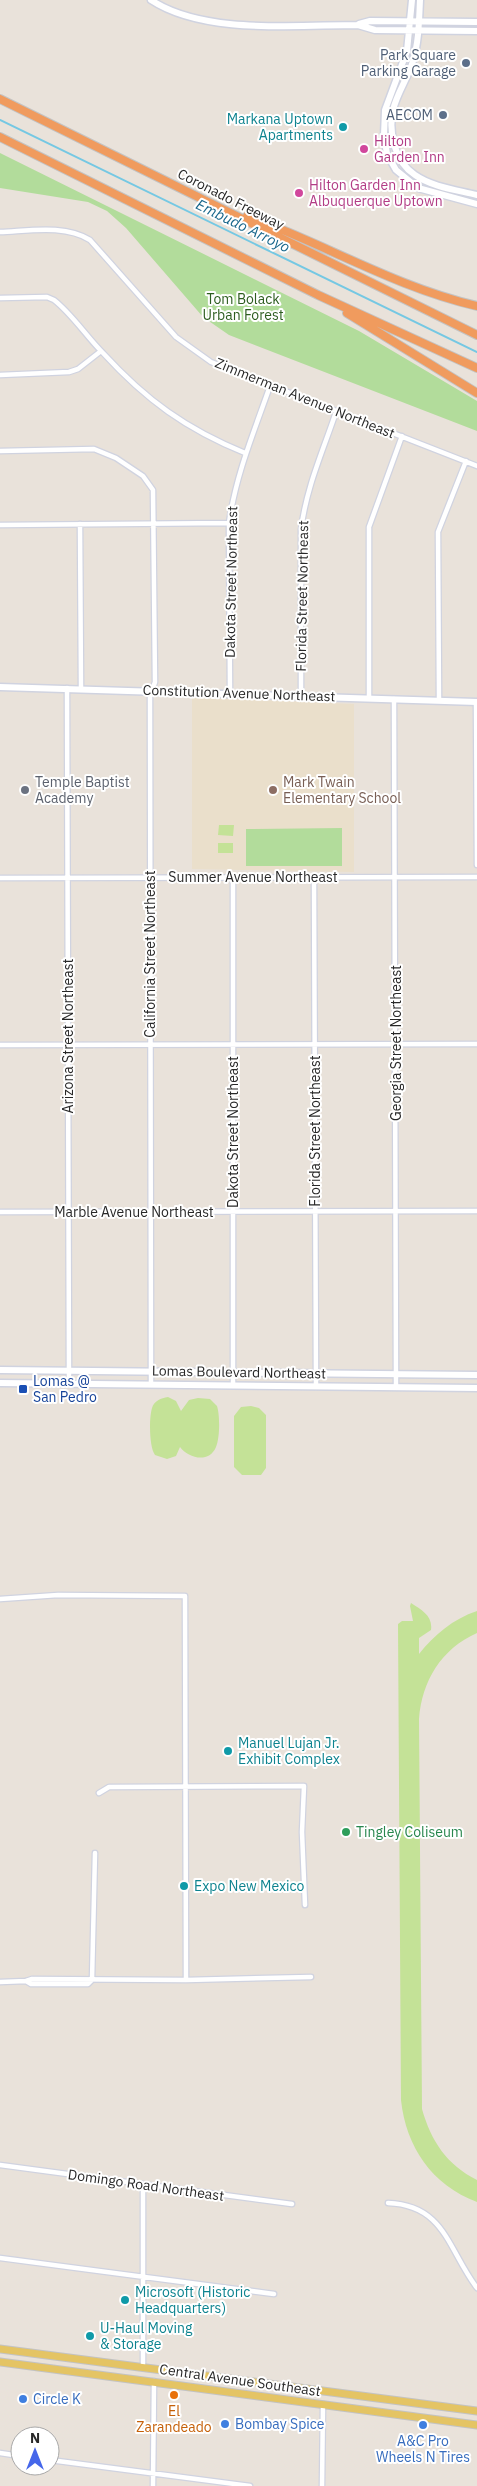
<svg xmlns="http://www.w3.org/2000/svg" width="477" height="2486" font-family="'IBM Plex Sans',sans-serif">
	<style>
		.education { fill: #eadfcb }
		.green { fill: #b2dc9b }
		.pitch { fill: #c4e297 }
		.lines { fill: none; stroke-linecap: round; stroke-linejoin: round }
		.stream { stroke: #75c8e3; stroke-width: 2 }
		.street-casing { stroke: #d0d3e0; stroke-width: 7 }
		.secondary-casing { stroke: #d0d3e0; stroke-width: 9 }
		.primary-casing { stroke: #c3c3c3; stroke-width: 9 }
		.highway-casing { stroke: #c3c3c3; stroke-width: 10 }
		.street { stroke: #fff; stroke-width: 4.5 }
		.secondary { stroke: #fff; stroke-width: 6 }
		.primary { stroke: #e4c464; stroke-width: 7 }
		.highway { stroke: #f09b5e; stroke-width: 8 }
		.service-dot { fill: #5c6f8a; stroke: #fff; stroke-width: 2 }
		.culture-dot { fill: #0f9aa8; stroke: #fff; stroke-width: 2 }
		.hotel-dot { fill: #d1479c; stroke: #fff; stroke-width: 2 }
		.worship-dot { fill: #6b7280; stroke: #fff; stroke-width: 2 }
		.education-dot { fill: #8d6e63; stroke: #fff; stroke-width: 2 }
		.transit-dot { fill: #1a4fb4; stroke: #fff; stroke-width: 2 }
		.leisure-dot { fill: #2e9e5b; stroke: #fff; stroke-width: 2 }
		.food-dot { fill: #e8710a; stroke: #fff; stroke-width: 2 }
		.shop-dot { fill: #3f7fe0; stroke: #fff; stroke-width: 2 }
		.labels { text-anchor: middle; stroke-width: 4; stroke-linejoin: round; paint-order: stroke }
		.service-label { font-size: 14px; fill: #4e5e75; stroke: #fff; text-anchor: end }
		.culture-label { font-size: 14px; fill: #0d838f; stroke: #fff; text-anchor: start }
		.hotel-label { font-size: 14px; fill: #b23c85; stroke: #fff; text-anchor: start }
		.street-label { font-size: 14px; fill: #282828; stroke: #fff }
		.park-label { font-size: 14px; fill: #2d5d1f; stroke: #fff }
		.worship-label { font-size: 14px; fill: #5b616d; stroke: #fff; text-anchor: start }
		.education-label { font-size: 14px; fill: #785e54; stroke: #fff; text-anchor: start }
		.transit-label { font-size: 14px; fill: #164399; stroke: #fff; text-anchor: start }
		.leisure-label { font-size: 14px; fill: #27864d; stroke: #fff; text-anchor: start }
		.shop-label { font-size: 14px; fill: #366cbe; stroke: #fff; text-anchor: start }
		.food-label { font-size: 14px; fill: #c56008; stroke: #fff }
		.water-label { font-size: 15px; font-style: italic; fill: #18668b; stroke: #fff }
	</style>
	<rect width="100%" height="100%" fill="#e9e2da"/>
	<path class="education" d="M192,697L354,704V872L192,869Z"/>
	<path class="green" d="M0,153L359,331L477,401V431L229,335L203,317L126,228L107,211L88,202L0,188Z
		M342,828V866H246V829Z"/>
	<path class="pitch" d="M219,825H234L233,836L218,835Z
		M218,843H233V853H218Z
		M168,1397L176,1401L181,1411L189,1400L198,1398L210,1399L217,1406C220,1415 220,1438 216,1447C209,1464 188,1458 180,1447L176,1456L167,1459L155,1455C149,1447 149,1418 152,1408C154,1401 161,1398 168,1397Z
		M251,1406L259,1408L266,1415V1468L261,1475H242L234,1467V1416L241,1407Z
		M411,1603C422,1610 433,1616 431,1630L419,1638V1654C434,1635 453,1619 477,1611V1633C441,1649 422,1681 419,1719L422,2109C431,2141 447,2165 477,2180V2202C432,2185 406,2147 401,2100L398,1624L402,1621H413L410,1606Z"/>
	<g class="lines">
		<path class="stream" d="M0,120L477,352"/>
		<g class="street-casing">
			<path id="street" d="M0,232C28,231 65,224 90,240L176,337L211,362L477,466
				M0,298L47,297L54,300C72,314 86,336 103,353C146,400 186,429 245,453
				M0,375L69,372L78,369L101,351
				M0,451L94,449L116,458L143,476L153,490L155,682L150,697L151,1384
				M80,524L81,688
				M0,525L229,523
				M67,688L69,1383
				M230,693L229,523C236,474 254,432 270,386
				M301,696V530C306,488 323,451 336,412
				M369,698V527L402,436
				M394,699L396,1387
				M439,700L438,532L466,461
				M476,702L477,865
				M314,877L316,1386
				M0,878L477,877
				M233,878V1385
				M0,1045L477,1044
				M0,1212L477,1211
				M0,1599L58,1595L185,1596L186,1980
				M99,1793L109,1787L304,1786L302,1832L305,1905
				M92,1980L95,1853
				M26,1981L31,1984H88L92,1980
				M0,1982L26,1981L32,1979L186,1980L311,1977
				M0,2165L292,2204
				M388,2203C445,2205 448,2250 477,2288
				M0,2258L274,2294
				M143,2368V2184
				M0,2453L20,2456
				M50,2460L250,2486
				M153,2486L154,2381
				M322,2486L323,2404"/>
		</g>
		<g class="secondary-casing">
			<path id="secondary" d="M151,0C204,35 296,25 358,25L375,30L477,31
				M412,0L407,51L385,110L384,135L387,154L396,170L418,188L477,204
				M420,0C419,20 419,41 413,61C408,78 397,93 393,110C388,133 395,162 415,175C432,187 457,190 477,195
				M359,24L370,21L477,22
				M0,687L477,702
				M0,1370L477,1375
				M0,1383L477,1388"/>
		</g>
		<g class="primary-casing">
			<path id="primary" d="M0,2349L477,2411
				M0,2362L477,2425"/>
		</g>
		<g class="highway-casing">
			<path id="highway" d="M0,99L477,335
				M0,137L318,295L477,368
				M247,216C325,244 395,287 477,306
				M347,313L477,393"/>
		</g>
		<use href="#street" class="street"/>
		<use href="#secondary" class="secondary"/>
		<use href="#primary" class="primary"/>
		<use href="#highway" class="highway"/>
	</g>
	<g class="service-dot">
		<circle cx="466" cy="63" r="5"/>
		<circle cx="443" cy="115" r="5"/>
	</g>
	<g class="culture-dot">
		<circle cx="343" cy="127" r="5"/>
		<circle cx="228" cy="1751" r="5"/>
		<circle cx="184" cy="1886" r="5"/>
		<circle cx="125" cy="2300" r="5"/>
		<circle cx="90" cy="2336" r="5"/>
	</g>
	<g class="hotel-dot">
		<circle cx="364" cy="149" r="5"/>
		<circle cx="299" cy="193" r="5"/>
	</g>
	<circle class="worship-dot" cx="25" cy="790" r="5"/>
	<circle class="education-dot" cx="273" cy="790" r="5"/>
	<rect class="transit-dot" x="18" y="1384" width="10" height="10" rx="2.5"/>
	<circle class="leisure-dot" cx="346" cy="1832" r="5"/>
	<circle class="food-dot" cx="174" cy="2395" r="5"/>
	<g class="shop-dot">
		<circle cx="23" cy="2399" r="5"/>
		<circle cx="225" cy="2424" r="5"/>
		<circle cx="423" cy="2425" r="5"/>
	</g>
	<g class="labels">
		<g class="service-label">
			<text x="456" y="60">Park Square<tspan x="456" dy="16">Parking Garage</tspan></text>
			<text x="433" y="120">AECOM</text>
		</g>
		<g class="culture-label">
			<text x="333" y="124" text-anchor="end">Markana Uptown<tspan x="333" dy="16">Apartments</tspan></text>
			<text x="238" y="1748">Manuel Lujan Jr.<tspan x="238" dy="16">Exhibit Complex</tspan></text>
			<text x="194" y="1891">Expo New Mexico</text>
			<text x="135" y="2297">Microsoft (Historic<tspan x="135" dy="16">Headquarters)</tspan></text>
			<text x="100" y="2333">U-Haul Moving<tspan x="100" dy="16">&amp; Storage</tspan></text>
		</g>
		<g class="hotel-label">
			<text x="374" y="146">Hilton<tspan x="374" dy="16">Garden Inn</tspan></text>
			<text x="309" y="190">Hilton Garden Inn<tspan x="309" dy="16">Albuquerque Uptown</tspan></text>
		</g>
		<g class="street-label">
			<text transform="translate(231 199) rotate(27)" y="5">Coronado Freeway</text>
			<text transform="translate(305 398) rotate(22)" y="5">Zimmerman Avenue Northeast</text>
			<text transform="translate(231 582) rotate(-89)" y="5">Dakota Street Northeast</text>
			<text transform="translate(302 596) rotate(-89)" y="5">Florida Street Northeast</text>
			<text transform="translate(239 693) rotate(2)" y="5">Constitution Avenue Northeast</text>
			<text x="253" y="882">Summer Avenue Northeast</text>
			<text transform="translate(150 954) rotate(-90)" y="5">California Street Northeast</text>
			<text transform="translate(68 1036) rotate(-90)" y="5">Arizona Street Northeast</text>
			<text transform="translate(396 1043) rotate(-90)" y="5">Georgia Street Northeast</text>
			<text transform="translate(315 1131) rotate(-90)" y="5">Florida Street Northeast</text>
			<text transform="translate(233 1132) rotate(-90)" y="5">Dakota Street Northeast</text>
			<text x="134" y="1217">Marble Avenue Northeast</text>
			<text transform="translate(239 1372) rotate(1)" y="5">Lomas Boulevard Northeast</text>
			<text transform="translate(146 2185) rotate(8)" y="5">Domingo Road Northeast</text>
			<text transform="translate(240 2380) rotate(8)" y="5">Central Avenue Southeast</text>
		</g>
		<g class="park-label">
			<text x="243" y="304">Tom Bolack<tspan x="243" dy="16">Urban Forest</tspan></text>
		</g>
		<g class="worship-label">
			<text x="35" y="787">Temple Baptist<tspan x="35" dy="16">Academy</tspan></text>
		</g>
		<g class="education-label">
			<text x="283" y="787">Mark Twain<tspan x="283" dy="16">Elementary School</tspan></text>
		</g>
		<g class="transit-label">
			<text x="33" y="1386">Lomas @<tspan x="33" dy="16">San Pedro</tspan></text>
		</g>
		<g class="leisure-label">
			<text x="356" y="1837">Tingley Coliseum</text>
		</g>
		<g class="shop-label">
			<text x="33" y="2404">Circle K</text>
			<text x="235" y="2429">Bombay Spice</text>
			<text x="423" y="2446" text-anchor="middle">A&amp;C Pro<tspan x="423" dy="16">Wheels N Tires</tspan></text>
		</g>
		<g class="food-label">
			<text x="174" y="2416">El<tspan x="174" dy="16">Zarandeado</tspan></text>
		</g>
		<g class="water-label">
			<text transform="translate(243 226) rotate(26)" y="5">Embudo Arroyo</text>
		</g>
	</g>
	<g transform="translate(35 2451)"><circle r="24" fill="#ffffff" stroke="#a9a9a9"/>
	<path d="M0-4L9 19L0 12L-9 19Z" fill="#4667ea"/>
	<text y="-8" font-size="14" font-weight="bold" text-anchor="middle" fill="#282828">N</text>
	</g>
</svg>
